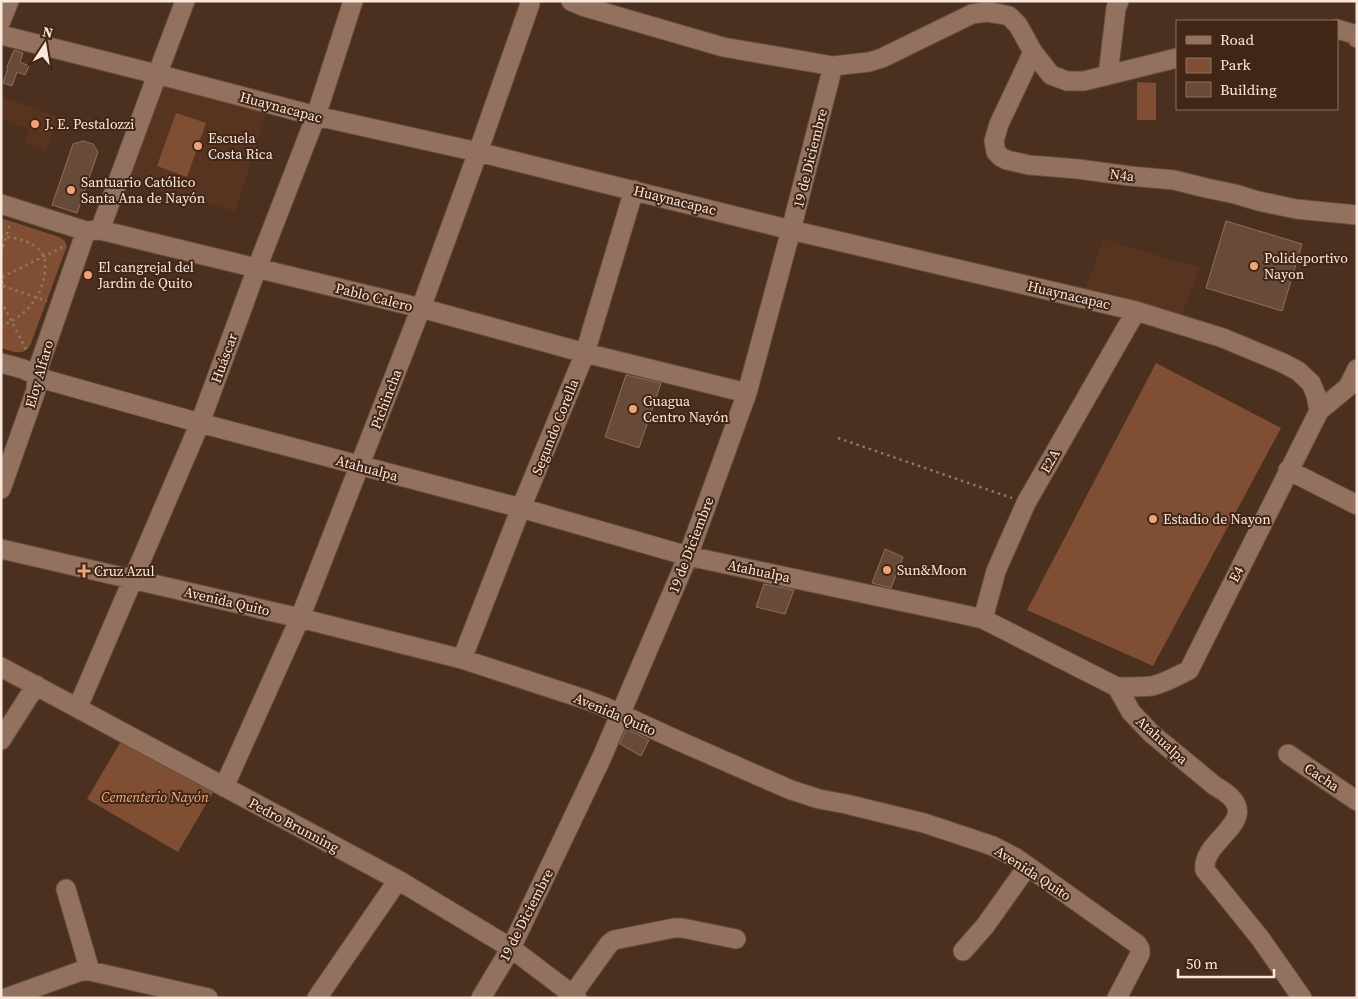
<svg xmlns="http://www.w3.org/2000/svg" width="1358" height="999" font-family="'Source Serif 4',serif">
	<style>
		.built { fill: #573420 }
		.green { fill: #804f33 }
		.building { fill: #684a39; stroke: #8f6e5c }
		.lines { fill: none; stroke-linecap: round; stroke-linejoin: round }
		.minor-casing { stroke: #654d3e; stroke-width: 21 }
		.path { stroke: #8f7668; stroke-width: 2.5; stroke-dasharray: 2.5 4; stroke-linecap: butt }
		.minor { stroke: #92715f; stroke-width: 19 }
		.poi-dot { fill: #efa377; stroke: #412515; stroke-width: 2 }
		.labels { text-anchor: middle; stroke-width: 4; stroke-linejoin: round; paint-order: stroke }
		.street-label { font-size: 14px; fill: #fbe8dd; stroke: #412515 }
		.poi-label { font-size: 14px; fill: #fbe8dd; stroke: #412515; text-anchor: start }
		.park-label { font-size: 14px; font-style: italic; fill: #f4ab81; stroke: #412515 }
	</style>
	<rect width="100%" height="100%" fill="#4b2f1f"/>
	<path class="built" d="M161,82L268,110L235,211L128,182Z
		M1,96L59,117L46,151L24,143L29,129L1,119Z
		M1103,239L1200,268L1182,315L1143,303L1086,289Z"/>
	<path class="green" d="M1137,82L1156,83V120H1137Z
		M176,113L206,123L187,177L157,166Z
		M1,218L59,237L65,241L67,246L30,346C22,357 12,351 1,348Z
		M1156,363L1281,428L1153,666L1027,610Z
		M124,736L215,789L178,852L87,799Z"/>
	<path class="building" d="M14,50L23,53L20,62L29,66L25,75L17,72L12,86L3,83L8,68L7,67Z
		M83,141L93,144L98,152L77,213L52,205L73,144Z
		M1226,221L1302,244L1282,311L1206,288Z
		M626,375L661,383L639,448L605,437Z
		M885,549L903,557L891,588L872,583Z
		M764,584L794,590L785,614L756,607Z
		M626,729L649,740L641,756L620,744Z"/>
	<g class="lines">
		<g class="minor-casing">
			<path id="minor" d="M571,1L585,7L723,47L833,66L869,62L882,58L972,14L987,12L1000,14L1009,16L1018,25L1033,52L1051,75L1067,81H1084L1177,58
				M1,21L9,1
				M1337,29L1354,34L1357,38
				M1,35L168,77L316,116L478,152L791,230L1136,311L1223,338L1283,363L1298,371L1311,383L1316,395L1319,411
				M1033,52L999,124L994,141L996,152L1001,157L1007,160L1029,165L1078,169L1130,176L1174,180L1206,188L1235,194L1258,201L1296,209L1357,215
				M1108,75L1116,8L1119,1
				M1,204L86,231L100,230L421,308L585,353L747,393
				M100,230L157,75L185,1
				M1,363L23,369L47,380L200,423L521,508L688,556L961,614L983,619L1117,687L1131,712L1152,734L1215,786C1273,818 1200,838 1205,870L1260,938L1302,998
				M1288,470L1357,505
				M1,489L36,390L37,375L40,363L86,231
				M1,549L300,618L462,659L587,700L605,707L679,741L791,790L819,799L846,804L924,823L993,846L1016,858L1137,944L1140,949V954L1117,998
				M983,619L996,571L1026,503L1136,311
				M462,659L521,508L585,353L634,190
				M1,667L398,880L511,948L577,998
				M1117,687C1129,687 1141,687 1152,686C1165,683 1177,676 1189,670L1319,411L1348,387L1357,369
				M78,707L200,423L257,268L316,116L353,1
				M1,740L36,685
				M1288,754L1357,801
				M224,787L300,618L421,308L478,152L530,4
				M66,889L90,971
				M963,951L985,926L1027,867
				M573,994L609,944L614,940L674,928H682L736,939
				M6,998L81,971H90L208,998
				M317,998L398,880
				M481,998L511,948L602,757L688,556L747,393L791,230L833,66"/>
		</g>
		<path class="path" d="M1,236C16,238 35,241 43,255C46,260 45,265 45,270C43,297 25,317 1,326
			M1,253L10,224
			M2,277L65,246
			M3,286L47,301
			M1,290L3,286L2,278
			M1,301L28,353
			M838,438L1012,498"/>
		<use href="#minor" class="minor"/>
	</g>
	<g class="poi-dot">
		<circle cx="35" cy="124" r="5"/>
		<circle cx="198" cy="146" r="5"/>
		<circle cx="71" cy="190" r="5"/>
		<circle cx="1254" cy="266" r="5"/>
		<circle cx="88" cy="275" r="5"/>
		<circle cx="633" cy="409" r="5"/>
		<circle cx="1153" cy="519" r="5"/>
		<circle cx="887" cy="570" r="5"/>
		<path d="M81.5 563.5h5v5h5v5h-5v5h-5v-5h-5v-5h5z"/>
	</g>
	<g class="labels">
		<g class="street-label">
			<text transform="translate(281 107) rotate(15)" y="5">Huaynacapac</text>
			<text transform="translate(810 158) rotate(-76)" y="5">19 de Diciembre</text>
			<text transform="translate(1122 175) rotate(7)" y="5">N4a</text>
			<text transform="translate(675 200) rotate(14)" y="5">Huaynacapac</text>
			<text transform="translate(1069 295) rotate(13)" y="5">Huaynacapac</text>
			<text transform="translate(374 297) rotate(14)" y="5">Pablo Calero</text>
			<text transform="translate(224 358) rotate(-70)" y="5">Huáscar</text>
			<text transform="translate(39 374) rotate(-74)" y="5">Eloy Alfaro</text>
			<text transform="translate(386 399) rotate(-69)" y="5">Pichincha</text>
			<text transform="translate(555 427) rotate(-68)" y="5">Segundo Corella</text>
			<text transform="translate(1050 461) rotate(-60)" y="5">E2A</text>
			<text transform="translate(367 468) rotate(15)" y="5">Atahualpa</text>
			<text transform="translate(691 545) rotate(-69)" y="5">19 de Diciembre</text>
			<text transform="translate(759 571) rotate(12)" y="5">Atahualpa</text>
			<text transform="translate(1236 574) rotate(-63)" y="5">E4</text>
			<text transform="translate(227 601) rotate(13)" y="5">Avenida Quito</text>
			<text transform="translate(615 714) rotate(23)" y="5">Avenida Quito</text>
			<text transform="translate(1162 740) rotate(42)" y="5">Atahualpa</text>
			<text transform="translate(1322 777) rotate(34)" y="5">Cacha</text>
			<text transform="translate(294 825) rotate(28)" y="5">Pedro Brunning</text>
			<text transform="translate(1033 873) rotate(33)" y="5">Avenida Quito</text>
			<text transform="translate(526 915) rotate(-63)" y="5">19 de Diciembre</text>
		</g>
		<g class="poi-label">
			<text x="45" y="129">J. E. Pestalozzi</text>
			<text x="208" y="143">Escuela<tspan x="208" dy="16">Costa Rica</tspan></text>
			<text x="81" y="187">Santuario Católico<tspan x="81" dy="16">Santa Ana de Nayón</tspan></text>
			<text x="1264" y="263">Polideportivo<tspan x="1264" dy="16">Nayon</tspan></text>
			<text x="98" y="272">El cangrejal del<tspan x="98" dy="16">Jardin de Quito</tspan></text>
			<text x="643" y="406">Guagua<tspan x="643" dy="16">Centro Nayón</tspan></text>
			<text x="1163" y="524">Estadio de Nayon</text>
			<text x="897" y="575">Sun&amp;Moon</text>
			<text x="94" y="576">Cruz Azul</text>
		</g>
		<g class="park-label">
			<text x="155" y="802">Cementerio Nayón</text>
		</g>
	</g>
	<rect width="1358" height="999" fill="none" stroke="#fbe8dd" stroke-width="5"/>
	<rect x="1176" y="20" width="162" height="90" fill="#412515" stroke="#8b7365"/>
	<rect x="1186" y="36" width="25" height="8" fill="#92715f" stroke="#8b7365"/>
	<text x="1220" y="45" font-size="15" fill="#fbe8dd">Road</text>
	<rect x="1186" y="58" width="25" height="15" fill="#804f33" stroke="#8b7365"/>
	<text x="1220" y="70" font-size="15" fill="#fbe8dd">Park</text>
	<rect x="1186" y="82" width="25" height="15" fill="#684a39" stroke="#8b7365"/>
	<text x="1220" y="95" font-size="15" fill="#fbe8dd">Building</text>
	<g transform="translate(45 45) rotate(12)" stroke="#412515" stroke-width="4" paint-order="stroke">
	<path d="M0-4L9 19L0 12L-9 19Z" fill="#fbe8dd"/>
	<text y="-8" font-size="14" font-weight="bold" text-anchor="middle" fill="#fbe8dd">N</text>
	</g>
	<path d="M1178 969v8h96v-8" fill="none" stroke="#fbe8dd" stroke-width="2.5"/>
	<text x="1186" y="969" font-size="15" fill="#fbe8dd" stroke="#412515" stroke-width="4" paint-order="stroke">50 m</text>
</svg>
